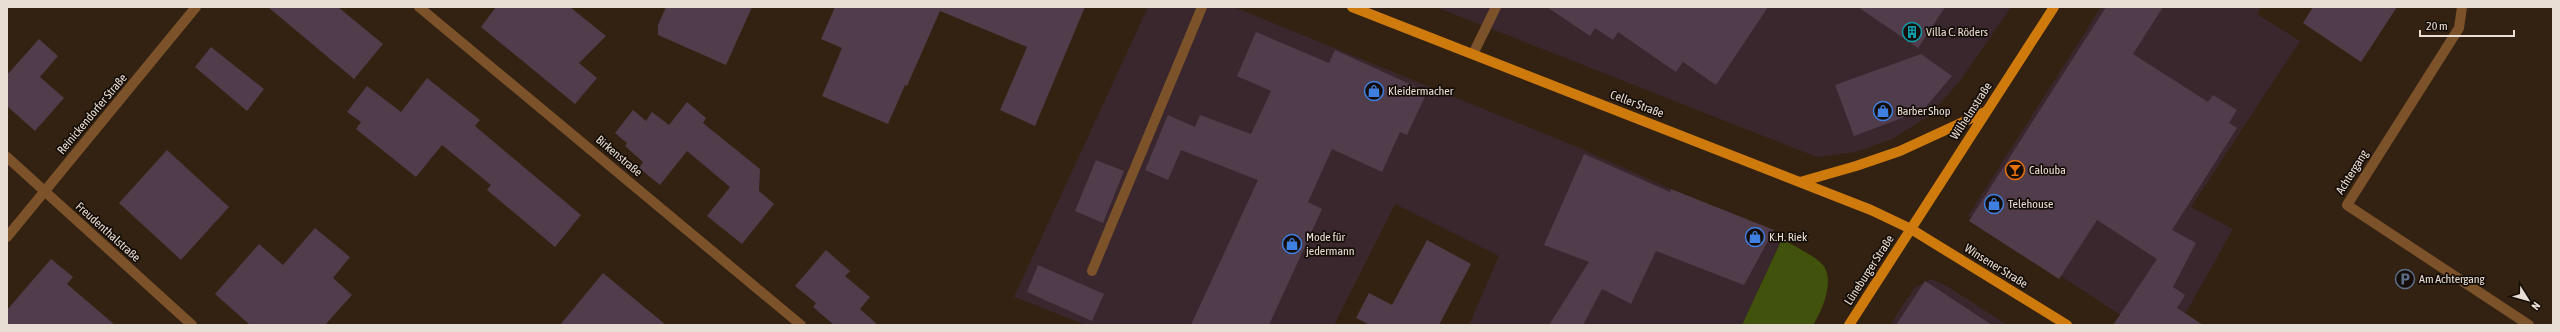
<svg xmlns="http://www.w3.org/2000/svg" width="2560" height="332" font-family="'Asap Condensed',sans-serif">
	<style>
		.commercial { fill: #3a272d }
		.green { fill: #41520c }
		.building { fill: #503c4b }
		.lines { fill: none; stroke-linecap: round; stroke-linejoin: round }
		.minor { stroke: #7b522a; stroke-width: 10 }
		.major { stroke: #cf7a0c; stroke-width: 10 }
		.labels { text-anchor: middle; stroke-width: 3.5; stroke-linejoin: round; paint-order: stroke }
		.poi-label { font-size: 12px; fill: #e9ded4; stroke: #150d07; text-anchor: start }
		.street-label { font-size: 12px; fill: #e9ded4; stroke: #150d07 }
	</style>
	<rect width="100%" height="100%" fill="#332212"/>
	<path class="commercial" d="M1148,7H1234L1577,147L1782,239L1742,325H1469L1499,256L1395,204L1334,325H1086L1014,297Z
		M1436,7H2011L1960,81L1929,116L1892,139L1856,152L1817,157Z
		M2101,7H2261L2257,14L2300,41L2191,207L2233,229L2179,325H2136L1968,216Z
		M1932,279L1947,286L2007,325H1890L1915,287Z"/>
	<path class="green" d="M1782,239C1794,246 1809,253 1820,262C1837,276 1823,310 1813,325H1742Z"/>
	<path class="building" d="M268,7H338L383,44L354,79Z
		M496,7H570L606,36L579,63L597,78L575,104L481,27Z
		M666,7H752L726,65L658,35V25Z
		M835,7H1085L1035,126L1000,110L1027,47L940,11L907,86L905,85L888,124L822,96L842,48L821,39Z
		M1547,7H1768L1716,85L1683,62L1676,72L1618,32L1613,40L1595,28L1590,36Z
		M1858,7H1945L1918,48Z
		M2106,7H2163L2133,54L2208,102L2213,95L2237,110L2229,123L2237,128L2172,230L2196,243L2173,287L2185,295L2177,308L2203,325H2113L2157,259L2097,220L2059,279L1969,221Z
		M2313,7H2397L2361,62L2303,23Z
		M1256,32L1329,63L1335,50L1427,92L1407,135L1400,132L1382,172L1332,149L1308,202L1322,209L1269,325H1191L1258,180L1181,150L1168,180L1145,170L1168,115L1195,127L1200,115L1251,134L1271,91L1237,76Z
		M39,39L58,56L40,77L64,98L35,131L7,106V75Z
		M211,47L264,89L247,111L195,67Z
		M1921,54L1952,76L1923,110L1854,136L1835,85Z
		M427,78L480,120L475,126L581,215L555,247L487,190L491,185L442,145L416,177L356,129L361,122L347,112L367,86L401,112Z
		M687,102L706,118L703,123L760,169L759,191L774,204L742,244L707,216L730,187L687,151L660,185L639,168L643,162L625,146L627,143L615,133L633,110L646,121L652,112L669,125Z
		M167,150L229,207L181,260L119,203Z
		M1584,154L1670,192L1671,189L1774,230L1744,285L1656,251L1631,304L1602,289L1583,325H1549L1589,262L1544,245Z
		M1096,160L1124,171L1103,223L1075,211Z
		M315,228L350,257L333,278L352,295L325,325H250L215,294L259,244L283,265Z
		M1427,240L1471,264L1439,325H1370L1356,318L1369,293L1392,305Z
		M826,250L850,271L845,276L870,297L860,309L878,325H834L813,307L816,303L795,286Z
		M51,259L73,277L67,284L115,325H7V310Z
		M1038,265L1104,294L1092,321L1027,292Z
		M603,273L666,325H560Z
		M1925,281L1992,325H1896Z"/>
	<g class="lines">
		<path class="minor" d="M419,7L801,325
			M2462,7L2459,28L2347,205L2529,325
			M1473,54L1496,7
			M7,157L192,325
			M7,237L196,7
			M1092,271L1202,7"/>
		<path class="major" d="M1352,7L1871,210L1911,229L2067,325
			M1800,182L1856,166L1900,151L1987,111
			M1849,325L2054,7"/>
	</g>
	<defs>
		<g id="building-ring" transform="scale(1)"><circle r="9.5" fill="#150d07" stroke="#0f9aa8" stroke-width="1.5"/><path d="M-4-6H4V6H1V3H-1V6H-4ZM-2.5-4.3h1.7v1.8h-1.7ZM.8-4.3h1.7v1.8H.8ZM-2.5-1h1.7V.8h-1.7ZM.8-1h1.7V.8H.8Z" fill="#0f9aa8"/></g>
		<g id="shop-ring" transform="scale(1)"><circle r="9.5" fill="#150d07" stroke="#3f7fe0" stroke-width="1.5"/><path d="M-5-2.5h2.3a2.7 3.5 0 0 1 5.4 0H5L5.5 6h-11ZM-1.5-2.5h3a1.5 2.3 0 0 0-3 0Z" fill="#3f7fe0"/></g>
		<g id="bar-ring" transform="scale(1)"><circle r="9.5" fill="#150d07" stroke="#e8710a" stroke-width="1.5"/><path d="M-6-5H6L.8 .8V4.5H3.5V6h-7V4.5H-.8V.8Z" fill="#e8710a"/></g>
		<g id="parking-ring" transform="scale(1)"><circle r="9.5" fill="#150d07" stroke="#5c6f8a" stroke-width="1.5"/><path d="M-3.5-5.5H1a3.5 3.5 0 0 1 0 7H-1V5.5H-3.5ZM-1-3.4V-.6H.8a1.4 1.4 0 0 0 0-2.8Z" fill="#5c6f8a"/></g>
	</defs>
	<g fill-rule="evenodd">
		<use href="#building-ring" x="1912" y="32"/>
		<use href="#shop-ring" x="1374" y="91"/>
		<use href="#shop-ring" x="1883" y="111"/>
		<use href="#bar-ring" x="2015" y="170"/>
		<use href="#shop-ring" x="1994" y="204"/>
		<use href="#shop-ring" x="1755" y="237"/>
		<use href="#shop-ring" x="1292" y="244"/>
		<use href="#parking-ring" x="2405" y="279"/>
	</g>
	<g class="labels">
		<g class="poi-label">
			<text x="1926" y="36">Villa C. Röders</text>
			<text x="1388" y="95">Kleidermacher</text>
			<text x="1897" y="115">Barber Shop</text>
			<text x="2029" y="174">Calouba</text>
			<text x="2008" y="208">Telehouse</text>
			<text x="1306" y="241">Mode für<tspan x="1306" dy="14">jedermann</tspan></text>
			<text x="1769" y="241">K.H. Riek</text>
			<text x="2419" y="283">Am Achtergang</text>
		</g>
		<g class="street-label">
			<text transform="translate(1637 104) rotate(21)" y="4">Celler Straße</text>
			<text transform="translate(1971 111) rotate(-57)" y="4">Wilhelmstraße</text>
			<text transform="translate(92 114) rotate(-50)" y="4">Reinickendorfer Straße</text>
			<text transform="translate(619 156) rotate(40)" y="4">Birkenstraße</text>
			<text transform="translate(2352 172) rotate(-58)" y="4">Achtergang</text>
			<text transform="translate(108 232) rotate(42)" y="4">Freudenthalstraße</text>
			<text transform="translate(1996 266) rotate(32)" y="4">Winsener Straße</text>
			<text transform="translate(1869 270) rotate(-57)" y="4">Lüneburger Straße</text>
		</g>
	</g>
	<rect width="2560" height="332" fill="none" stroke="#e9ded4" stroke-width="16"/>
	<g transform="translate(2528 300) rotate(127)" stroke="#150d07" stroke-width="3" paint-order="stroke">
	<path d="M0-3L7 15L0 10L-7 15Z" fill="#e9ded4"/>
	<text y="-6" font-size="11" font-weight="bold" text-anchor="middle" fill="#e9ded4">N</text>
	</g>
	<path d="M2420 30v6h94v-6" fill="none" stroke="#e9ded4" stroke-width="2"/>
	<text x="2426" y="30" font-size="12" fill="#e9ded4" stroke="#150d07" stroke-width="3" paint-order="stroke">20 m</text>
</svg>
